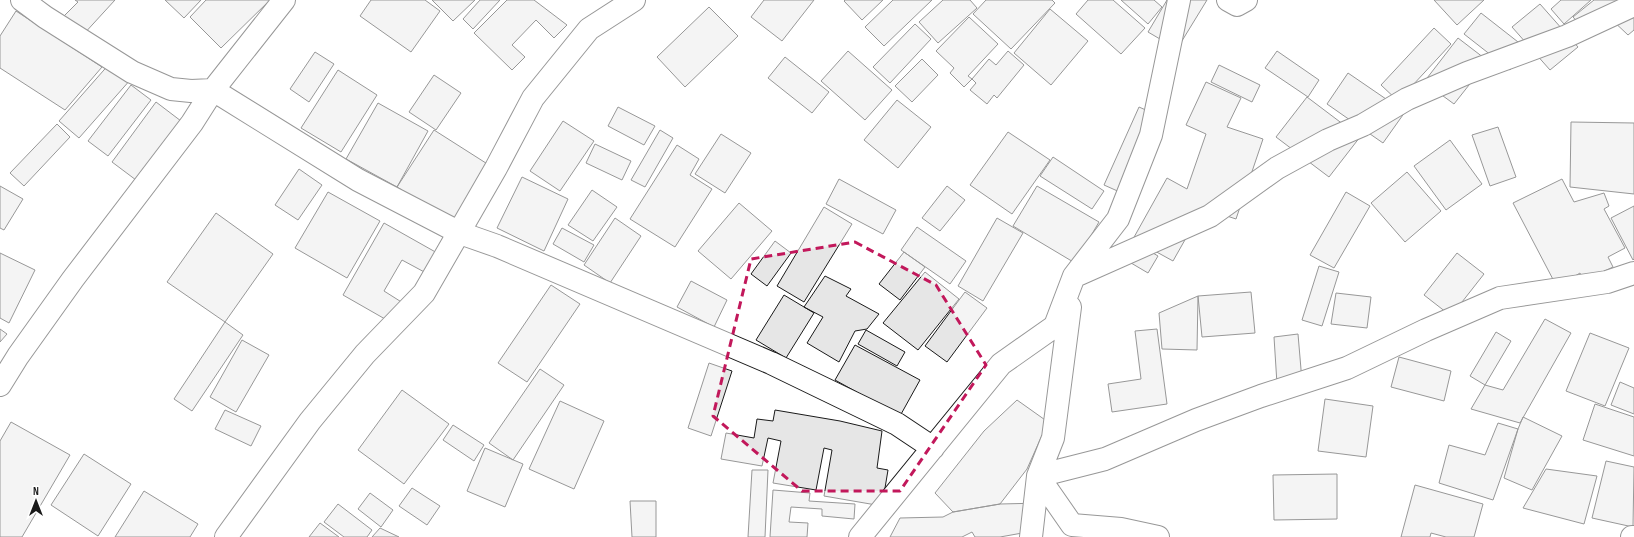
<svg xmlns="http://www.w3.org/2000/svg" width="1634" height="537" font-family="'Sofia Sans Condensed',sans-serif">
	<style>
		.building { fill: #e6e6e6; stroke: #1a1a1a }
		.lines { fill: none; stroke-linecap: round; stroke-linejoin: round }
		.minor-casing { stroke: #1a1a1a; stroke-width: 24 }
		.minor { stroke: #fff; stroke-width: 22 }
		.marked { fill: none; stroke: #c2185b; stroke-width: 3; stroke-dasharray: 8 5; stroke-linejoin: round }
	</style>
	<rect width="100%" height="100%" fill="#fff"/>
	<path class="building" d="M75,0H115L82,36L62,18L78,2Z
		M165,0H201L184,18Z
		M206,0H270L221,48L190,17Z
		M371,0H425L440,11L411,52L360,16Z
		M432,0H475L453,21Z
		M480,0H500L473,29L463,19Z
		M507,0H534L567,25L554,38L536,20L512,45L525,57L512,70L474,33Z
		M764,0H814L782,41L751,17Z
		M845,0H883L862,20L844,1Z
		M893,0H932L884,46L865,27Z
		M943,0H970L977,8L938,43L919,22Z
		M986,0H1052L1055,3L1011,49L973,14Z
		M1088,0H1113L1145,28L1121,54L1076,14Z
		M1121,0H1154L1162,7L1148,24Z
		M1167,0H1207L1177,49L1148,32Z
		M1434,0H1484L1457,25Z
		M1561,0H1591L1564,24L1551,9Z
		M1594,0H1629L1634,5V30L1628,35L1610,18L1589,35L1573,17Z
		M1540,4L1578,47L1550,70L1512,27Z
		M709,7L738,36L685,87L657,57Z
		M1050,9L1088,41L1051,85L1014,53Z
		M16,11L102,67L65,110L0,68V36Z
		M1481,13L1527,49L1510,70L1464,34Z
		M969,17L998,44L968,76L972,79L964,87L950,73L954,68L936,51Z
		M915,24L931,39L890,83L873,67Z
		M1434,28L1451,44L1398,101L1381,85Z
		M1458,38L1488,61L1454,104L1424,82Z
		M848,51L892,90L865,120L821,81Z
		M1008,51L1024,65L997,98L994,95L987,104L970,90L976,83L972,79L989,59L996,65Z
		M1277,51L1319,80L1308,97L1265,68Z
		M315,52L334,64L309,102L290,89Z
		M785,57L829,92L812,113L768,78Z
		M922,59L938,75L912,102L895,86Z
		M111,62L131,79L79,138L59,121Z
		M1219,65L1260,85L1252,102L1211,82Z
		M338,70L377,95L341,152L301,128Z
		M1348,73L1405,112L1383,143L1327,104Z
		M434,75L461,93L436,130L409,112Z
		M1206,82L1241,98L1227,127L1263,139L1236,219L1203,208L1173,261L1133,239L1167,178L1187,189L1206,134L1186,125Z
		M131,85L151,100L108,156L88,141Z
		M1307,97L1360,137L1329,177L1276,137Z
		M897,100L931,127L898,168L864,140Z
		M156,102L181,121L136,180L112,162Z
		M378,103L428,131L397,187L346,159Z
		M618,107L655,126L644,145L608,126Z
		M1139,107L1157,115L1122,193L1104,185Z
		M563,121L594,141L560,191L530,171Z
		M1571,122L1634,123V194L1570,187Z
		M57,124L70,137L24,186L10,173Z
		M1498,127L1516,177L1490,186L1472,135Z
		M434,130L489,165L452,222L397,187Z
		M660,130L673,138L645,187L631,180Z
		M1008,132L1050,160L1012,214L970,185Z
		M721,134L751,153L725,193L695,174Z
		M1450,140L1482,184L1446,210L1414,166Z
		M595,144L631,161L622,180L586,163Z
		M677,145L699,159L690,175L712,189L675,247L630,219Z
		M1053,157L1104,191L1092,209L1040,176Z
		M299,169L322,185L298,220L275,205Z
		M1407,172L1441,211L1405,242L1371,203Z
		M522,177L568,199L544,251L497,228Z
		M839,179L896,210L883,234L826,204Z
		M1562,179L1574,202L1604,193L1609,206L1604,209L1625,248L1608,257L1613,267L1584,281L1580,273L1557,287L1513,203Z
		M0,186L23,199L4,230L0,228Z
		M947,186L965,200L940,231L922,218Z
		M1037,186L1099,222L1075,263L1013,226Z
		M592,190L617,207L593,241L568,225Z
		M328,192L380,221L347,278L295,248Z
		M1346,192L1370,206L1334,268L1310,255Z
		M739,203L772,231L731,279L698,251Z
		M1634,206V259L1633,260L1611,218Z
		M824,207L852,224L804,302L777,286Z
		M216,213L273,254L225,322L167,282Z
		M615,218L641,236L610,283L584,265Z
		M997,218L1023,233L983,301L958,286Z
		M384,223L439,254L428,274L402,260L384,291L403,303L392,323L343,295Z
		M917,227L966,261L950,284L901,250Z
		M562,228L594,245L584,262L553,244Z
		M775,241L791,253L767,286L751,274Z
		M1136,243L1158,256L1148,273L1126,260Z
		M904,252L925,267L900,300L879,284Z
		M0,253L35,270L9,323L0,318Z
		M1457,253L1484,274L1451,316L1424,295Z
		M1319,266L1339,272L1322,326L1302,320Z
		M925,272L959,299L918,350L883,323Z
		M825,276L851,289L846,296L879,314L867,329L855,331L839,362L807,343L823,317L804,307Z
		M691,281L727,300L714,327L677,307Z
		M551,285L580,304L527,382L498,363Z
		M965,292L987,308L947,362L925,346Z
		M1251,292L1255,333L1202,337L1198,296Z
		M1336,293L1371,297L1367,328L1331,324Z
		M784,295L814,313L786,358L756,340Z
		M1198,296L1197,350L1162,349L1159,313Z
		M1545,319L1571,333L1520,423L1471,409L1485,385L1503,390Z
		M225,322L243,335L192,411L174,399Z
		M0,329L7,334L0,342Z
		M1157,329L1167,404L1112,412L1108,384L1141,379L1135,331Z
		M866,330L905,352L897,366L858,344Z
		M1496,332L1511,341L1485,385L1470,376Z
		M1590,333L1629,348L1605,406L1566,391Z
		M1298,334L1302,381L1277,384L1274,337Z
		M242,340L269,355L236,412L210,397Z
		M855,345L920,380L900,416L835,380Z
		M1399,357L1451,371L1444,401L1391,387Z
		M709,363L732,371L711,436L688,428Z
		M540,369L564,385L513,460L489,443Z
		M1620,382L1634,388V414L1611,405Z
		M402,390L449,424L404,484L358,450Z
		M1325,399L1373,406L1366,457L1318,451Z
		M1017,400L1048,422L1027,469L1000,504L953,512L935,493L984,431Z
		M560,401L604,421L574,489L529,469Z
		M1595,404L1634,417V456L1583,440Z
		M225,410L261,426L251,446L215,429Z
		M775,410L840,421L882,431L877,468L888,470L882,506L824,496L832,450L824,448L816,490L773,483L781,441L768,438L762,466L721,459L726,433L754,438L757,419L773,421Z
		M1523,417L1562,436L1532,490L1504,478L1518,429Z
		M11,422L70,455L22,537H0V441Z
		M1498,423L1518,429L1493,500L1439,483L1449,445L1485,455Z
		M453,425L484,445L474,461L443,440Z
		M485,448L523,464L505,507L467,491Z
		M84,454L131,484L98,536L51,505Z
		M1606,461L1634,467L1633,527L1592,518Z
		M1546,469L1597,476L1584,524L1523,508Z
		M752,470H768L765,537H748Z
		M1337,474V519L1274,520L1273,475Z
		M1415,485L1483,504L1474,537H1446L1431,533L1430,537H1401Z
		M412,488L440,506L427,525L399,506Z
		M773,490L810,493L809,501L855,504L854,519L822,516V509L791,507L789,522L808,523L807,537H770Z
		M144,491L198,524L190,537H115Z
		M370,493L393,510L381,527L358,509Z
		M630,501H656V537H632Z
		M1043,503L1028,532L1000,537H975L972,532L962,537H890L900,518L943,517L953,512L1000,504Z
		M338,504L372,530L367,537H344L324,522Z
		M320,523L339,537H309Z
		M380,528L399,537H372Z"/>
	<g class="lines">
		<g class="minor-casing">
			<path id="minor" d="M22,0L45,17L132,72L171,89L191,91L213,90L358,180L460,233L497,246L771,363L897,424L933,448
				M1228,0L1237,5L1246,0
				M1075,276L1210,216L1277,168L1328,140L1363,125L1407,99L1467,73L1567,36L1634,5
				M0,385L18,356L73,279L192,123L213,90L284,0
				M1038,476L1105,459L1196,420L1261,396L1347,368L1426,330L1500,298L1607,282L1634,273
				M1038,476L1072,525L1121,529L1158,537
				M226,537L310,421L365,354L424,293L496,168L533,98L589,29L634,0
				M860,537L1001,364L1055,326L1074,276L1118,219L1151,135L1179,0
				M1031,537L1038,476L1053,438L1070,307
				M1632,537H1634"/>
		</g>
		<use href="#minor" class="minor"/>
	</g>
	<path d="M0 0H1634V537H0ZM855,242L936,285L986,365L900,491H802L713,416L751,259Z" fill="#fff" fill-opacity=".55" fill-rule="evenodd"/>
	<path class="marked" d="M855,242L936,285L986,365L900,491H802L713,416L751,259Z"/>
	<g transform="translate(36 501)" stroke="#ffffff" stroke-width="3" paint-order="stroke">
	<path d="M0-3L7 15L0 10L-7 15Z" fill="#1a1a1a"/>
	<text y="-6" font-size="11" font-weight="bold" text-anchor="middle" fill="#1a1a1a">N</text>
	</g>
</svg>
